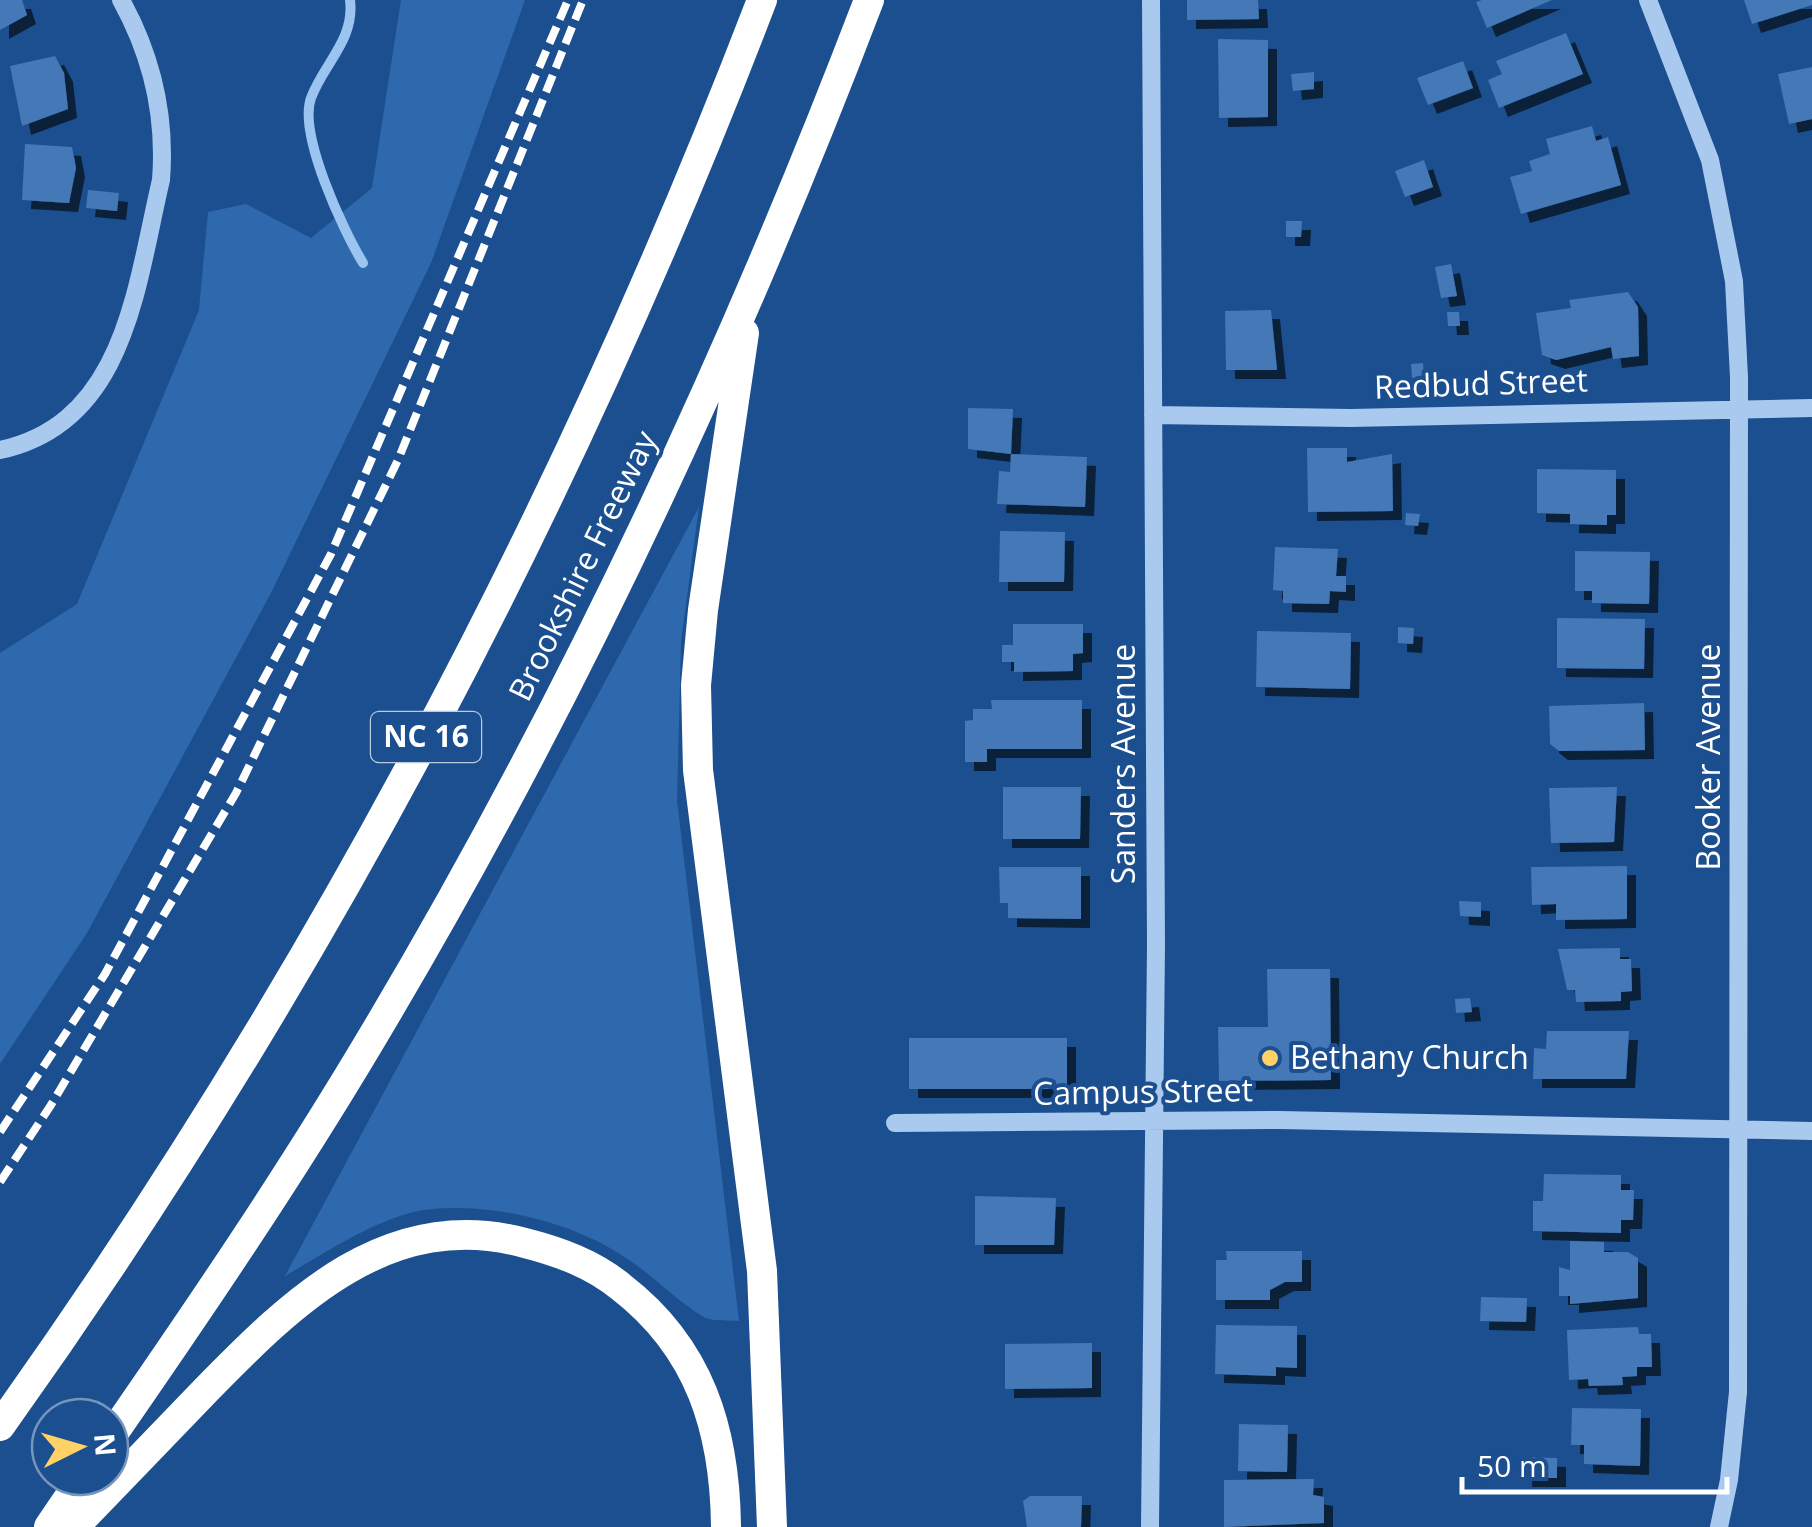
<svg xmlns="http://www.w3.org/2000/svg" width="1812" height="1527" font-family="'Open Sans',sans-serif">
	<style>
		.green { fill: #2e69ad }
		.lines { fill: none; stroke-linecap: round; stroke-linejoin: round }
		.stream { stroke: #9cc4f0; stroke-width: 10 }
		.building { fill: #4478b7; filter: url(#shadow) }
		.minor { stroke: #a9c9ee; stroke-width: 18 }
		.highway { stroke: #fff; stroke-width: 30 }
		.rail { stroke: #fff; stroke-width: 8; stroke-dasharray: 18 8; stroke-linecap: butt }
		.poi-dot { fill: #ffd166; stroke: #1b4f8f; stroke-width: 4 }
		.labels { text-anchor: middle; stroke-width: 8; stroke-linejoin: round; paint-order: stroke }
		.shield { fill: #1b4f8f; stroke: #bbcadd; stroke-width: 2.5 }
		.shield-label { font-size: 30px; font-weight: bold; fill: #fff }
		.street-label { font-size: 32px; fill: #fff; stroke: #1b4f8f }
		.poi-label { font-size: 32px; fill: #fff; stroke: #1b4f8f; text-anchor: start }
	</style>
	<defs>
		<filter id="shadow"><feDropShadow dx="9" dy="9" stdDeviation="0" flood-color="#0009"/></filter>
	</defs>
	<rect width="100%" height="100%" fill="#1b4f8f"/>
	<path class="green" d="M401,0H525L431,263L271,593L87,933L0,1064V653L77,604L199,310L208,212L246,204L311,238L372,188Z
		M699,507L681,642L677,800L739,1321C728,1320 711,1322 702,1316C680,1303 653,1276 629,1260C577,1223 496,1203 431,1209C380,1215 329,1251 285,1276Z"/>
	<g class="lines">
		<path class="stream" d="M350,0C355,40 324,63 311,98C298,134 343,230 363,263"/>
	</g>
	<path class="building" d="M0,0H22L27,15L0,30Z
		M1187,0H1258L1259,19L1187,20Z
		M1482,0H1552L1487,28L1476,2Z
		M1744,0H1812V5L1752,24Z
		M1566,33L1583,74L1499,108L1488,80L1502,74L1496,61Z
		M1218,39L1268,40V117L1219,118Z
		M55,56L64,73L68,109L22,126L10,66Z
		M1463,61L1473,88L1428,105L1417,78Z
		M1812,67V119L1789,124L1778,74Z
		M1314,72V89L1293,91L1291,74Z
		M1592,126L1596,141L1608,137L1621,185L1521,214L1510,177L1532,171L1529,161L1550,154L1546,139Z
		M25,144L72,147L76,168L69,203L22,200Z
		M1424,160L1433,187L1405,197L1395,171Z
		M88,190L119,193L117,211L86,208Z
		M1286,221H1302L1301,237H1286Z
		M1451,264L1457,296L1441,298L1435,267Z
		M1628,292L1638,307L1639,356L1613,359L1611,347L1556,360L1542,355L1536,313L1571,308L1569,300Z
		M1271,310L1277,370H1226L1225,311Z
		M1447,312H1459L1460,326H1448Z
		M1423,363L1424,376L1412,378L1411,364Z
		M968,408L1013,409L1011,454L968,449Z
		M1307,448H1347V462L1392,454L1393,511L1308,512Z
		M1011,454L1087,457L1085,507L997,504L999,471L1010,472Z
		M1537,469L1616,470V515H1607V525L1570,524V514L1537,513Z
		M1406,513L1420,514L1418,526L1405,525Z
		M1000,531L1065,532L1064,582H999Z
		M1275,547L1338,549L1336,576H1346V592L1330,591L1329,604L1283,603V591L1273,590Z
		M1575,551L1650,552L1649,604L1592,603V591H1575Z
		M1557,618L1645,619L1644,669L1557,668Z
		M1013,624H1083V653L1073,654V671L1014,672V662H1002V645H1013Z
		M1398,627L1414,628L1413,644L1398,643Z
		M1257,631L1351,633L1350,689L1256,687Z
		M991,700H1082V749H987V762H965V721L973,720V709H992Z
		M1644,703L1645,750L1559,751L1550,744L1549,706Z
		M1003,787H1081L1080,839H1003Z
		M1617,787L1614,842L1551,843L1549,788Z
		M1627,866V919L1556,920V904L1532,905L1531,867Z
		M999,867H1081V919L1008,918V903H1000Z
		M1459,901L1481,902V917L1460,916Z
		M1620,948V959H1631L1632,991L1621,992V1001L1576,1002L1575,990H1567L1558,949Z
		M1267,969H1330L1331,1080L1219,1081L1218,1027H1268Z
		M1470,998L1472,1012L1456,1013L1455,999Z
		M1547,1031H1629L1626,1079H1533L1534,1048L1546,1049Z
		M909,1038H1067V1089H909Z
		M1544,1174L1621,1175V1190H1634L1633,1220H1621V1233L1533,1231V1201H1543Z
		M975,1196L1056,1198L1054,1245H975Z
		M1570,1241L1604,1242V1252H1628L1638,1258V1298L1570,1304V1296H1559V1267L1570,1270Z
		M1226,1251H1302V1282H1285L1270,1290V1300H1216V1260H1227Z
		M1481,1297L1527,1298L1526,1322L1480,1321Z
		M1216,1325L1297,1326V1368L1276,1367V1376L1215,1374Z
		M1638,1327L1639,1334H1651L1652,1367H1637V1376L1622,1377L1623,1385L1589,1386L1588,1379L1569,1380L1567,1330Z
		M1092,1343V1388L1005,1389V1344Z
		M1572,1408L1641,1409L1640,1466L1584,1464V1445H1571Z
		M1239,1424L1288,1425L1287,1472L1238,1471Z
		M1524,1457L1557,1458V1478H1523Z
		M1314,1479L1313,1495L1324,1497V1523L1224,1527V1480Z
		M1030,1496H1082L1081,1527H1027L1023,1501Z"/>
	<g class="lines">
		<path class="minor" d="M1648,0L1710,160L1734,281L1739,377L1738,1392L1729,1480L1719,1527
			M1153,415L1351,418L1812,408
			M0,450C126,423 136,285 161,180C166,116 152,56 121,0
			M895,1123L1279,1120L1812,1131
			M1150,1527L1156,945L1151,0"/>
		<path class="highway" d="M744,333L703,610L696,685L698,770L762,1271L772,1527
			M0,1426C314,987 569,504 762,0
			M110,1438C200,1308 289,1177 370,1041C568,710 732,359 869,0
			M49,1527L83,1477
			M74,1527C118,1481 162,1436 206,1390C293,1301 389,1206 525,1243C560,1252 593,1264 621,1287C700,1348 725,1430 726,1527"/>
		<path class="rail" d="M0,1132L105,974L331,554L568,0
			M0,1182L51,1105L236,793L398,460L583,0"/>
	</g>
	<circle class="poi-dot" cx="1270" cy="1058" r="10"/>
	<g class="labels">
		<rect class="shield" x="371" y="712" width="110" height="50" rx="8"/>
		<g class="shield-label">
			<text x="426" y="747">NC 16</text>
		</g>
		<g class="street-label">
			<text transform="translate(1481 384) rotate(-2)" y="11">Redbud Street</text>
			<text transform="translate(583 566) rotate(-64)" y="11">Brookshire Freeway</text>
			<text transform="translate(1709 757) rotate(-90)" y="11">Booker Avenue</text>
			<text transform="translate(1124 764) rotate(-90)" y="11">Sanders Avenue</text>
			<text transform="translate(1143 1092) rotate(-1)" y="11">Campus Street</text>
		</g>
		<g class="poi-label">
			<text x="1290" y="1069">Bethany Church</text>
		</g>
	</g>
	<g transform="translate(80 1447) rotate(85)"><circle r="48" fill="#1b4f8f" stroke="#7695bc" stroke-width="2.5"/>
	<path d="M0-8L18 38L0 25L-18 38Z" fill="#ffd166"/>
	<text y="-15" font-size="28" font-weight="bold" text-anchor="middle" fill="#ffffff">N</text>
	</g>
	<path d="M1462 1477v15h265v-15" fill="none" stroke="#ffffff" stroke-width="5"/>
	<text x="1477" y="1477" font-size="30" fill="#ffffff" stroke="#1b4f8f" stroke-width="8" paint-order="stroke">50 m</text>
</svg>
